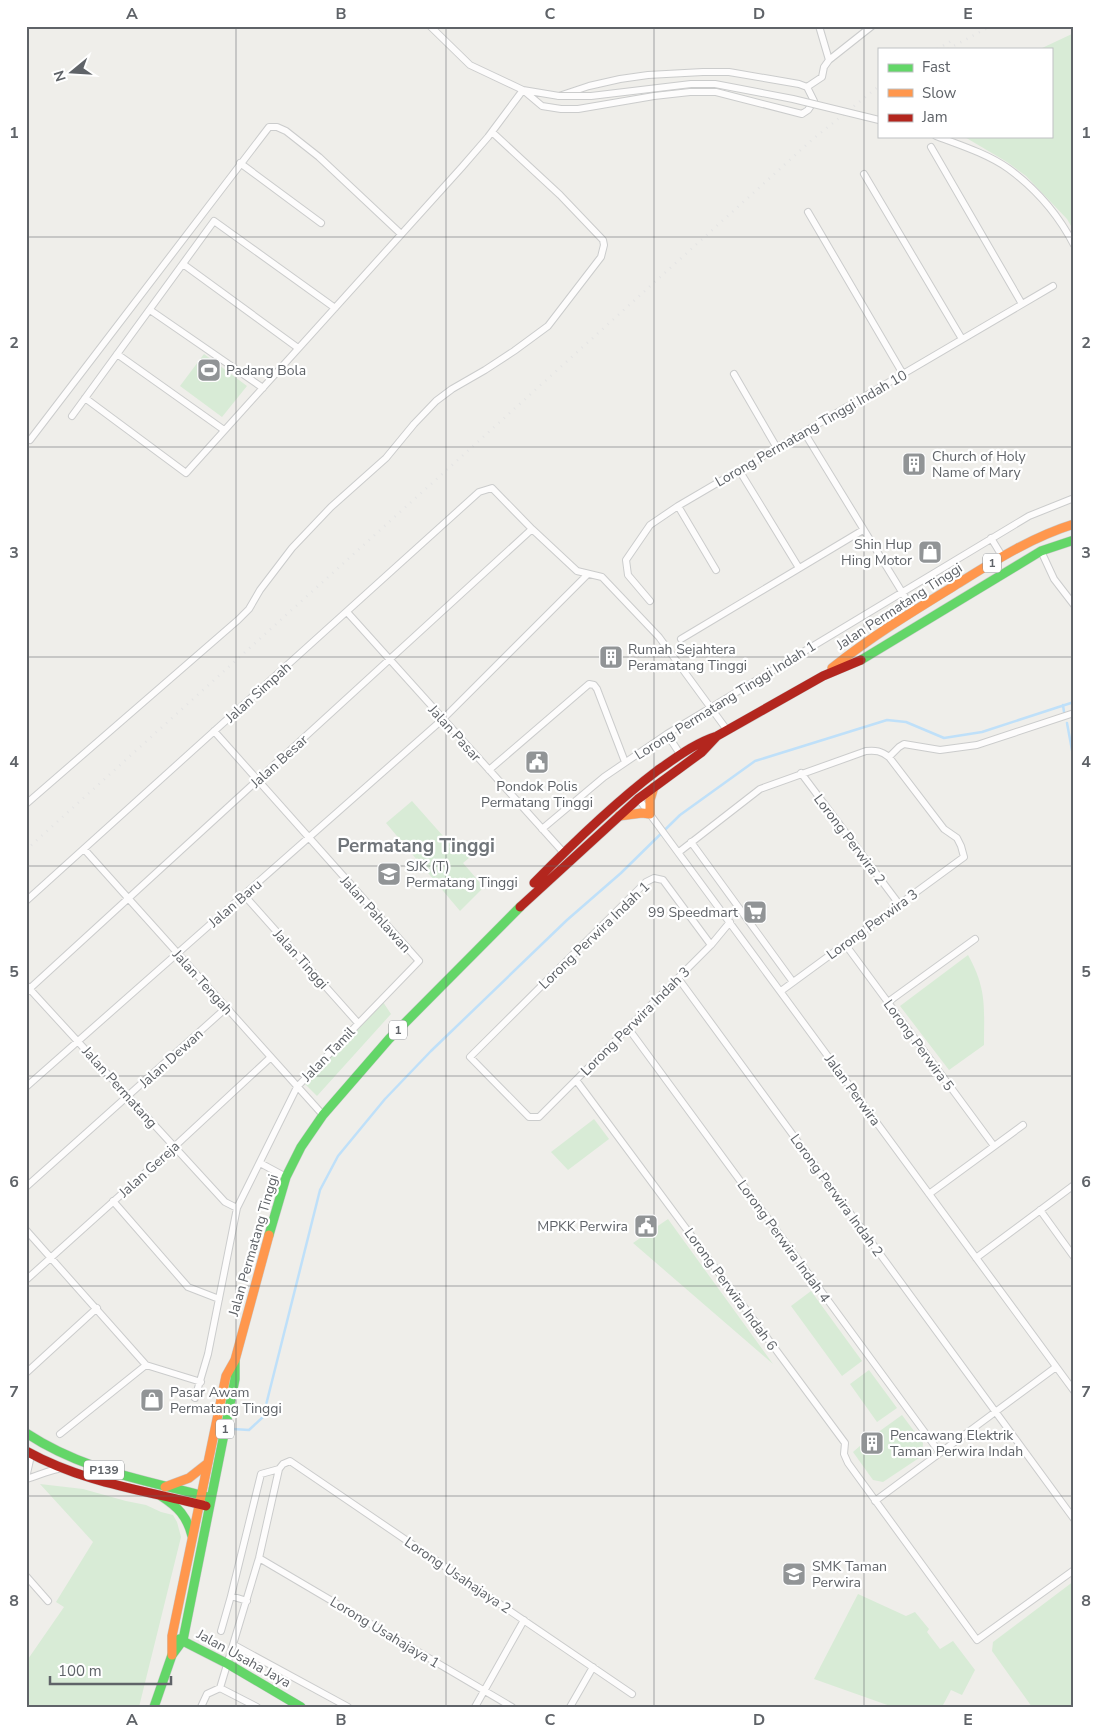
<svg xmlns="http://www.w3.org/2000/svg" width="1100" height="1733" font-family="'Nunito Sans',sans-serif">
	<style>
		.green { fill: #d8ebd6 }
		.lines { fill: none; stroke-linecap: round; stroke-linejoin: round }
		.stream { stroke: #bfe0f9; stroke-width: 2.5 }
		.street-casing { stroke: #cbcccc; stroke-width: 8 }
		.fast-casing { stroke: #cacacb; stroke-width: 10 }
		.slow-casing { stroke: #cacacb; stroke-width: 10 }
		.jam-casing { stroke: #cacacb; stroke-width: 10 }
		.street { stroke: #fdfcfc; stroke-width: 6 }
		.fast { stroke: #63d668; stroke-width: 9 }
		.slow { stroke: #ff974d; stroke-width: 9 }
		.jam { stroke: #b3261e; stroke-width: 9 }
		.rail { stroke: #e4e4e4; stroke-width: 2.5; stroke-dasharray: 1 6; stroke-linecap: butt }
		.street-bridge-casing { stroke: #cbcccc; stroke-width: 8; stroke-linecap: butt }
		.street-bridge { stroke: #fdfcfc; stroke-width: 6 }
		.grid { fill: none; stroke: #5f6368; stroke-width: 1; stroke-opacity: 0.55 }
		.labels { text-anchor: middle; stroke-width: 4.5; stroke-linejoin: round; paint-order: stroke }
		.shield { fill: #fff; stroke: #8f9295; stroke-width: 1 }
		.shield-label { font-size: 12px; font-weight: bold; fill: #5f6368 }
		.poi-label { font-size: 14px; fill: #5f6368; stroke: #fff; text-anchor: start }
		.street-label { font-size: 14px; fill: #5f6368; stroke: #fff }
		.district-label { font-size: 19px; font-weight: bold; fill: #70757a; stroke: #fff }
		.neatline { fill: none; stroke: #5f6368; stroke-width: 2 }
		.grid-label { font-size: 16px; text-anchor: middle; font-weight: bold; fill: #5f6368 }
	</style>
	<rect width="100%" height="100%" fill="#efeeea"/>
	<path class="green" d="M1074,33V231L1067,219L1026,176L1007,162L963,136H1051V49H1040Z
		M204,354L247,386L222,417L180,386Z
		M412,801L451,845L449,847L450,848L455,845L457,847L464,841L475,853L463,863L482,885L481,890L460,911L386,823Z
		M968,955C987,989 984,1007 984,1045L949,1070L900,1006Z
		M383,1002L391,1014L317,1096L305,1084Z
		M594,1119L609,1139L568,1170L551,1152Z
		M668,1219L773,1364L633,1243Z
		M811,1291L862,1361L842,1376L791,1306Z
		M869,1370L897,1408L877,1422L850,1384Z
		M902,1415L923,1443L922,1456L883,1482L873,1480L853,1452L861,1445L867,1454L883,1442L877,1433Z
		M40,1484L83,1489L126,1501L146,1505L161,1512L173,1515L177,1522L181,1537L139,1707H26V1662L64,1607L56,1602L93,1542Z
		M1074,1581V1707H1032L992,1651L993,1642Z
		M858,1594L906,1616L915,1612L929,1629L927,1632L940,1649L953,1641L975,1670L962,1695L951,1690L942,1707H893L814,1679Z"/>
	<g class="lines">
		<path class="stream" d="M1063,705L1064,712
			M1067,723L1074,761
			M233,1429L249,1430L263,1417L320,1190L338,1156L385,1099L431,1051L567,920L621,873L680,815L755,761L887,720L906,722L944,738L982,732L1074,702"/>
		<g class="street-casing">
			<path id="street" d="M430,26L470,65L523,90L559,96L589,86L620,79L648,75L703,72H729L799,84L807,87L814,101L808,110L802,114L716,92H690L654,96L578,109H561L542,106L523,90
				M819,26L829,60
				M807,87L822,77L824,67L829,60L872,26
				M936,136C960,145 988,154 1009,169C1036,189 1059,216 1074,245
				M931,147L1022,304
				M240,163L321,223
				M864,174L962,339
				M808,212L903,374
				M183,264L298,348
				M150,310L263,388
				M117,354L224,430
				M734,374L777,448
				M85,398L186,473L462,167L488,137L523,90
				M72,416L214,221L335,308
				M804,432L913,610
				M30,440L269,127H277L286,131L319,157L401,234
				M739,470L799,568
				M678,506L716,570
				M991,538L1002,556
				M1041,551L1054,579L1074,605
				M650,601L628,575L626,560L650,525L678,506L1053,286
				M347,612L564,853
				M681,639L863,530
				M667,734L680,754
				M889,757L899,747L904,744L940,750L977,745L1074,713
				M489,770L589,684L594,685L597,689L625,762
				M801,773L899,904
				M638,798L1074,1391
				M26,804L238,620L249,609L260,590L292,548L331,507L386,458L414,424L436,401L452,389L485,370L514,351L548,326L601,257L604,245L603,240L560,195L492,132
				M542,829L604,777L667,734L1029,516L1074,498
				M691,842L793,982
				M84,849L323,1115
				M679,852L760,789L866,751C876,750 881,751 889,757L944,829L957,838L961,846L964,857L781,991
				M244,895L358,1023
				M26,901L479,492L492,488L532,529L577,571L602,577L659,637L727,730
				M845,944L994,1146
				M711,945L663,880L654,878L646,882L470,1057L529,1117H539L711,945L730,922
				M678,978L1074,1519
				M26,985L225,1202L237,1208
				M26,992L532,529
				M888,1002L975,939
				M628,1028L940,1453
				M576,1080L845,1443L844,1454L848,1463L977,1640L1074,1570
				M26,1087L443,719L587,575
				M260,1163L286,1177
				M26,1187L226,1008
				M929,1194L1023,1125
				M113,1201L188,1287L219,1299
				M1040,1210L1074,1257
				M26,1230L146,1365L201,1382
				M976,1258L1074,1185
				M26,1280L174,1147L271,1057
				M26,1373L97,1308
				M195,1398L208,1354L237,1208L297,1087L419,961L214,731
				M60,1434L146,1365
				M26,1478L30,1460L27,1452
				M26,1479C37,1476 47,1471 58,1469
				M875,1501L1056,1367
				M259,1558L512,1707
				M26,1576L48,1601
				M231,1596L247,1601
				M221,1631L231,1596L261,1474L279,1469
				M234,1645L348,1707
				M220,1688L257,1707
				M201,1707L207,1694L220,1688L259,1558L279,1469L283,1464L290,1461L632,1694
				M475,1707L524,1620
				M570,1707L593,1667"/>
		</g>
		<g class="fast-casing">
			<path id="fast" d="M861,660L1041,551L1074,540
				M269,1235L286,1177L301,1147L323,1115L389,1039L520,907
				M26,1433C84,1471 142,1479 208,1497
				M161,1496C178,1507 187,1516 192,1536
				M179,1639L228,1664L301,1707
				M154,1707L172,1655L183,1640L235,1379V1361"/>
		</g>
		<g class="slow-casing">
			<path id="slow" d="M832,668C872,636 915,610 959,583C996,560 1032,537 1074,524
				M619,816L642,813L650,814V800L654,787
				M165,1487L189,1478L208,1463
				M172,1655V1636L226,1376L235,1360L269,1235"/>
		</g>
		<g class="jam-casing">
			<path id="jam" d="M534,883C573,843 613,804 658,770C677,757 695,743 717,736L823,676L861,660
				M520,907L638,799L702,752L717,736
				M26,1451C84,1483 143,1490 206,1506"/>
		</g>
		<use href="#street" class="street"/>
		<use href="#fast" class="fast"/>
		<use href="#slow" class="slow"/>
		<use href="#jam" class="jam"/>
		<path class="rail" d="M937,49L953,40
			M948,49L991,26
			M26,850L813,139L879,86"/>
		<g class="street-bridge-casing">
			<path id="street-bridge" d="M559,96H591L691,84H715L793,99L879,120"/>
		</g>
		<use href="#street-bridge" class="street-bridge"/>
	</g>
	<path class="grid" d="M236,26V1707M446,26V1707M654,26V1707M864,26V1707M26,237H1074M26,447H1074M26,657H1074M26,866H1074M26,1076H1074M26,1286H1074M26,1496H1074"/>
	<defs>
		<g id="stadium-square" transform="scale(1.25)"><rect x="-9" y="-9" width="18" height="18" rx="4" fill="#919496" stroke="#fff"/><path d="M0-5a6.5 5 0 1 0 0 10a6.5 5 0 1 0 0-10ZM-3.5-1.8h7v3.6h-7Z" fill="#fff"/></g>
		<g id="building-square" transform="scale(1.25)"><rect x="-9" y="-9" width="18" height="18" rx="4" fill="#919496" stroke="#fff"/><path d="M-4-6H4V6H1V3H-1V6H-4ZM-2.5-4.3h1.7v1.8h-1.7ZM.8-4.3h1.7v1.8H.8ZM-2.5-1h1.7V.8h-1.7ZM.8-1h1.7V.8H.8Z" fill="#fff"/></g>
		<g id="shop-square" transform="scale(1.25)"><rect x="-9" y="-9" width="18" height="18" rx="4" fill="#919496" stroke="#fff"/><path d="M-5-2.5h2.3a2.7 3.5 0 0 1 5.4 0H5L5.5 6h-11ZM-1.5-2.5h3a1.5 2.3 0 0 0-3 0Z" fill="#fff"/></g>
		<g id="civic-square" transform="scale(1.25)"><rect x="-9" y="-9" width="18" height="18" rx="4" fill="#919496" stroke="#fff"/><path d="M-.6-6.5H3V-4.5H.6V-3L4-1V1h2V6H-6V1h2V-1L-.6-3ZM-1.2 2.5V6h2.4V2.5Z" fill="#fff"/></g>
		<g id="school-square" transform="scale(1.25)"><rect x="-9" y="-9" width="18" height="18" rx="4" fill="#919496" stroke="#fff"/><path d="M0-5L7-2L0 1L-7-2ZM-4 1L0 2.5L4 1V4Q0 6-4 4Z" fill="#fff"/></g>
		<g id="supermarket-square" transform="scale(1.25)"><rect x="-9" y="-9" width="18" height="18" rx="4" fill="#919496" stroke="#fff"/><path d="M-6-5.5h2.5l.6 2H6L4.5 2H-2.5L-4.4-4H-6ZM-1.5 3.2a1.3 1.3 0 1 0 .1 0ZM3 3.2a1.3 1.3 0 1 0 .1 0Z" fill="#fff"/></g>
	</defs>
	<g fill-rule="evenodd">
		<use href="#stadium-square" x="209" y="370"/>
		<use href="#building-square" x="914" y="464"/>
		<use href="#shop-square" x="930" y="552"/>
		<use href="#building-square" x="611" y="657"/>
		<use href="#civic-square" x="537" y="762"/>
		<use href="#school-square" x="389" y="874"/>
		<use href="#supermarket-square" x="755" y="912"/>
		<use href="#civic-square" x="646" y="1226"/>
		<use href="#shop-square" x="152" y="1400"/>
		<use href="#building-square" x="872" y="1443"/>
		<use href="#school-square" x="794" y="1574"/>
	</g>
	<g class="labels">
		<g class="shield">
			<rect x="983" y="553.5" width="18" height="19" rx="4"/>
			<rect x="389" y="1020.5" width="18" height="19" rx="4"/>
			<rect x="216" y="1419.5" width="18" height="19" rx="4"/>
			<rect x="84" y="1460.5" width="40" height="19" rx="4"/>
		</g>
		<g class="shield-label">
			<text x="992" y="567">1</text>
			<text x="398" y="1034">1</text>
			<text x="225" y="1433">1</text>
			<text x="104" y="1474">P139</text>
		</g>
		<g class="poi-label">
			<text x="226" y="375">Padang Bola</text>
			<text x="932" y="461">Church of Holy<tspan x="932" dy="16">Name of Mary</tspan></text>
			<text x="912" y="549" text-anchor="end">Shin Hup<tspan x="912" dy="16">Hing Motor</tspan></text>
			<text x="628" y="654">Rumah Sejahtera<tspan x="628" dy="16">Peramatang Tinggi</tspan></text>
			<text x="537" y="791" text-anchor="middle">Pondok Polis<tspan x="537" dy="16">Permatang Tinggi</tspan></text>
			<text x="406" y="871">SJK (T)<tspan x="406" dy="16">Permatang Tinggi</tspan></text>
			<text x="738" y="917" text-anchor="end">99 Speedmart</text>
			<text x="628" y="1231" text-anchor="end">MPKK Perwira</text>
			<text x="170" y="1397">Pasar Awam<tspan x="170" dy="16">Permatang Tinggi</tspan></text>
			<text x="890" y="1440">Pencawang Elektrik<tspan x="890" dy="16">Taman Perwira Indah</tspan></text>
			<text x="812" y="1571">SMK Taman<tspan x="812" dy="16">Perwira</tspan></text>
		</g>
		<g class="street-label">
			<text transform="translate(811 428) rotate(-30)" y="5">Lorong Permatang Tinggi Indah 10</text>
			<text transform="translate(899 606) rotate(-33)" y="5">Jalan Permatang Tinggi</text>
			<text transform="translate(258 692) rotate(-42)" y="5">Jalan Simpah</text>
			<text transform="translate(725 700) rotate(-32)" y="5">Lorong Permatang Tinggi Indah 1</text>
			<text transform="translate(455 733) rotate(48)" y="5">Jalan Pasar</text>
			<text transform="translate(279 761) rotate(-42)" y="5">Jalan Besar</text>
			<text transform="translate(850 839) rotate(53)" y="5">Lorong Perwira 2</text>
			<text transform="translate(235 903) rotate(-41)" y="5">Jalan Baru</text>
			<text transform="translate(376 914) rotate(48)" y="5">Jalan Pahlawan</text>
			<text transform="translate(872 924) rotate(-36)" y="5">Lorong Perwira 3</text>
			<text transform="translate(594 935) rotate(-44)" y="5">Lorong Perwira Indah 1</text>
			<text transform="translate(301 959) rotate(48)" y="5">Jalan Tinggi</text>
			<text transform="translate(203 982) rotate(48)" y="5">Jalan Tengah</text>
			<text transform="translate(635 1021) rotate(-45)" y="5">Lorong Perwira Indah 3</text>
			<text transform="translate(919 1045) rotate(54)" y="5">Lorong Perwira 5</text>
			<text transform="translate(328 1054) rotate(-46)" y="5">Jalan Tamil</text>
			<text transform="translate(171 1058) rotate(-42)" y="5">Jalan Dewan</text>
			<text transform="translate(120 1087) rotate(48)" y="5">Jalan Permatang</text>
			<text transform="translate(853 1090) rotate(54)" y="5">Jalan Perwira</text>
			<text transform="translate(149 1169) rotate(-42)" y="5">Jalan Gereja</text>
			<text transform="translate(837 1195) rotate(54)" y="5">Lorong Perwira Indah 2</text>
			<text transform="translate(784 1241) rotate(54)" y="5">Lorong Perwira Indah 4</text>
			<text transform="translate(253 1245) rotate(-74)" y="5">Jalan Permatang Tinggi</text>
			<text transform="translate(731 1289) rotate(54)" y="5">Lorong Perwira Indah 6</text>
			<text transform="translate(458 1575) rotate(34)" y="5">Lorong Usahajaya 2</text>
			<text transform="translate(385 1632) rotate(31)" y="5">Lorong Usahajaya 1</text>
			<text transform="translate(244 1658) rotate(29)" y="5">Jalan Usaha Jaya</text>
		</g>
		<g class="district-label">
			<text x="416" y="852">Permatang Tinggi</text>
		</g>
	</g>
	<rect width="1100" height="1733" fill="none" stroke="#ffffff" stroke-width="55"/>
	<rect x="878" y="48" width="175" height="90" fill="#ffffff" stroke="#bfc1c3"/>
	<rect x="888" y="64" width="25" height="8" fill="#63d668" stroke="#bfc1c3"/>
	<text x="922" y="72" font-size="15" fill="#5f6368">Fast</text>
	<rect x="888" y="89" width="25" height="8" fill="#ff974d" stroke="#bfc1c3"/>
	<text x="922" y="98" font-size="15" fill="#5f6368">Slow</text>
	<rect x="888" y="114" width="25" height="8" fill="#b3261e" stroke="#bfc1c3"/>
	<text x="922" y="122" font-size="15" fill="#5f6368">Jam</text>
	<g transform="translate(72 72) rotate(252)" stroke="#ffffff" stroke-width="4" paint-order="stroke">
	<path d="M0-4L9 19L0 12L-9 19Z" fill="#5f6368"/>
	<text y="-8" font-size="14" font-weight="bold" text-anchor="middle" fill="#5f6368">N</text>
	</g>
	<path d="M50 1676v8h121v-8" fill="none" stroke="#5f6368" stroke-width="2.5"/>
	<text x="58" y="1676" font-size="15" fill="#5f6368" stroke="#ffffff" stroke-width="4" paint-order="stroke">100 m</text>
	<rect x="28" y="28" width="1044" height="1678" class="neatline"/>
	<g class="grid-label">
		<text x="132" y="19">A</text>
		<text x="341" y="19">B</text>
		<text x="550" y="19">C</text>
		<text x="759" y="19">D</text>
		<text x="968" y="19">E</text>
		<text x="14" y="138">1</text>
		<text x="1086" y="138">1</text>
		<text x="14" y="348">2</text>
		<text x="1086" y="348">2</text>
		<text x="14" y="558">3</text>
		<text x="1086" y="558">3</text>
		<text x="14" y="767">4</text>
		<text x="1086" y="767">4</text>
		<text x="14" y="977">5</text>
		<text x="1086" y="977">5</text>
		<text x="14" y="1187">6</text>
		<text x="1086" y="1187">6</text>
		<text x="14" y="1397">7</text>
		<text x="1086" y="1397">7</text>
		<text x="14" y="1606">8</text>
		<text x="1086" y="1606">8</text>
		<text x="132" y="1725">A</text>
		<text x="341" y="1725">B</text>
		<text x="550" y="1725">C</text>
		<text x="759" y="1725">D</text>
		<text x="968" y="1725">E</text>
	</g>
</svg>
